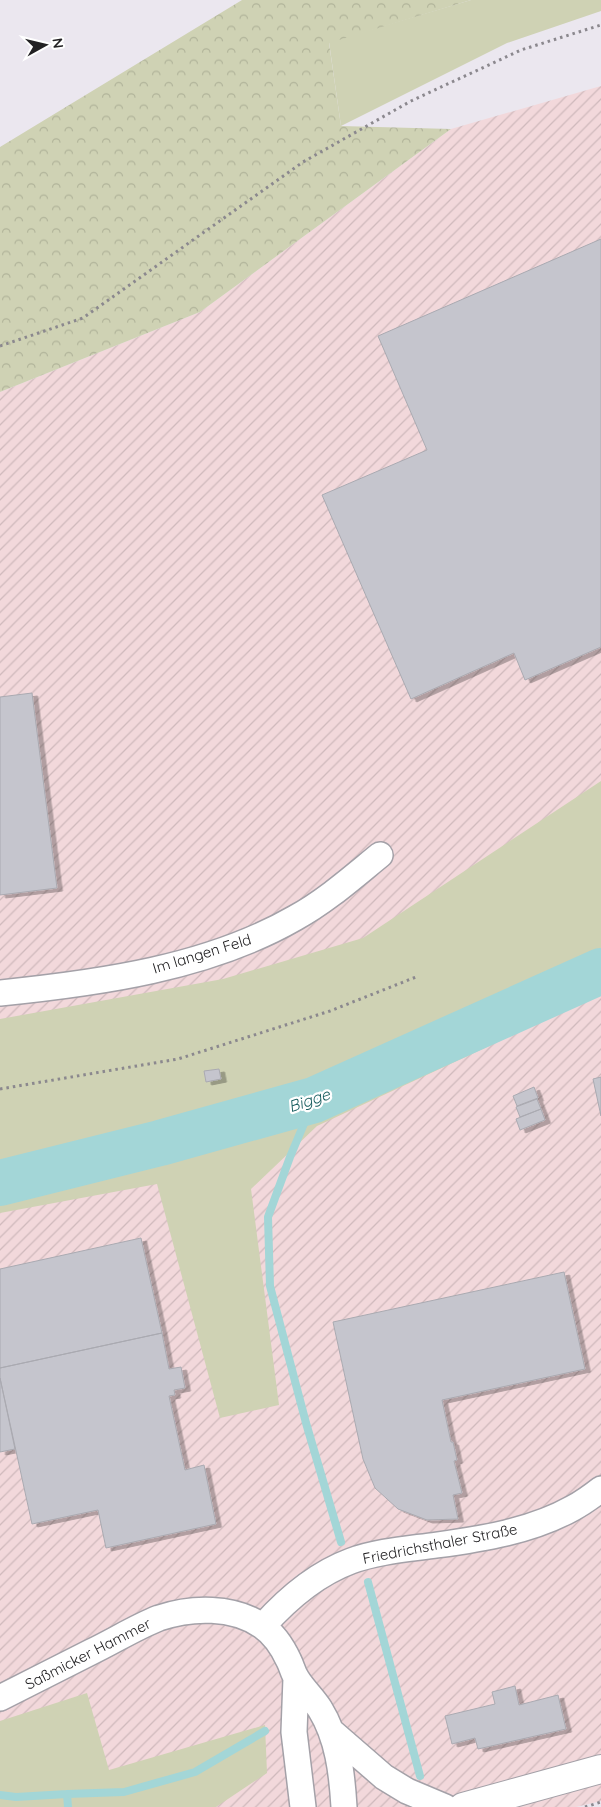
<svg xmlns="http://www.w3.org/2000/svg" width="601" height="1807" font-family="Quicksand,sans-serif">
	<style>
		.industrial { fill: url(#industrial-furrows) }
		.grass { fill: #cfd2b4 }
		.forest { fill: url(#forest-crowns) }
		.lines { fill: none; stroke-linecap: round; stroke-linejoin: round }
		.stream { stroke: #a3d6d7; stroke-width: 8 }
		.river { stroke: #a3d6d7; stroke-width: 46 }
		.building { fill: #c5c5cd; stroke: #aaaab1; filter: url(#shadow) }
		.minor-casing { stroke: #a4a1a8; stroke-width: 28 }
		.secondary-casing { stroke: #a4a1a8; stroke-width: 30 }
		.path { stroke: #8b888e; stroke-width: 3; stroke-dasharray: 2.5 4; stroke-linecap: butt }
		.minor { stroke: #fff; stroke-width: 25 }
		.secondary { stroke: #fff; stroke-width: 28 }
		.labels { text-anchor: middle; stroke-width: 4.5; stroke-linejoin: round; paint-order: stroke }
		.street-label { font-size: 15px; fill: #222123; stroke: #fff }
		.water-label { font-size: 16px; font-style: italic; fill: #185d5f; stroke: #fff }
	</style>
	<defs>
		<pattern id="industrial-furrows" width="10" height="10" patternUnits="userSpaceOnUse" patternTransform="scale(1.25)"><rect width="10" height="10" fill="#f2d8db"/><path d="M-1 1l2-2M0 10L10 0M9 11l2-2" fill="none" stroke="#cfb9bc"/></pattern>
		<pattern id="forest-crowns" width="20" height="18" patternUnits="userSpaceOnUse" patternTransform="scale(1.25)"><rect width="20" height="18" fill="#cfd2b4"/><path d="M2 6a3 3 0 1 1 6 0M12 15a3 3 0 1 1 6 0" fill="none" stroke="#b1b49a"/></pattern>
		<filter id="shadow"><feDropShadow dx="5.5" dy="3" stdDeviation="0" flood-color="#0004"/></filter>
	</defs>
	<rect width="100%" height="100%" fill="#ebe7ef"/>
	<path class="industrial" d="M601,86V1801L576,1807H0V392L200,312L451,129Z"/>
	<path class="grass" d="M471,0H601V11L507,43L341,126L329,42Z
		M601,781V994L317,1126L251,1189L279,1405L220,1418L157,1184L0,1213V1019L223,979L363,938Z
		M87,1693L109,1770L265,1725L267,1773L216,1807H0V1721Z"/>
	<path class="forest" d="M242,0H471L329,43L341,126L451,129L200,312L0,392V147Z"/>
	<g class="lines">
		<path class="stream" d="M314,1100L290,1157L268,1217L270,1286L306,1423L341,1542
			M368,1582L420,1776
			M0,1795L16,1797L67,1794
			M68,1807L67,1794L124,1792L195,1772L265,1731"/>
		<path class="river" d="M0,1183L160,1143L314,1100L601,971"/>
	</g>
	<path class="building" d="M601,239V647L525,680L514,653L411,699L322,495L427,450L378,336Z
		M32,693L57,888L0,895V697Z
		M219,1069L221,1079L206,1082L204,1071Z
		M601,1077V1116L593,1079Z
		M534,1087L538,1098L517,1106L513,1096Z
		M537,1099L541,1109L520,1117L516,1107Z
		M541,1109L545,1120L520,1130L516,1119Z
		M141,1238L162,1333L0,1368V1269Z
		M564,1272L585,1369L442,1400L451,1442H453L457,1460L454,1461L462,1493L453,1495L458,1519L427,1520L398,1509L375,1488L363,1459L333,1322Z
		M162,1333L169,1369L181,1367L185,1388L174,1390L175,1395L169,1396L185,1470L204,1465L216,1524L106,1548L98,1510L32,1524L0,1378V1368Z
		M0,1378L15,1449L0,1452Z
		M515,1686L519,1705L558,1695L566,1729L478,1749L475,1738L452,1744L445,1716L495,1704L492,1692Z"/>
	<g class="lines">
		<g class="minor-casing">
			<path id="minor" d="M0,993C99,983 208,968 295,918C326,901 353,877 380,855
				M263,1626C287,1599 316,1574 351,1561C378,1551 409,1549 437,1545C482,1539 532,1531 573,1508C582,1503 592,1496 601,1489
				M296,1678L294,1732L303,1807
				M0,1698C30,1683 61,1667 91,1652C114,1641 136,1627 159,1618C192,1607 233,1606 262,1626C274,1634 283,1648 289,1661C292,1667 293,1673 297,1679C303,1689 313,1698 320,1709C338,1738 342,1773 344,1807
				M331,1731L384,1777L407,1791L445,1807"/>
		</g>
		<g class="secondary-casing">
			<path id="secondary" d="M463,1807L601,1769"/>
		</g>
		<path class="path" d="M0,346L83,318L303,162L411,101L521,50L601,25
			M0,1089L178,1059L330,1011L416,977
			M585,1807L601,1802"/>
		<use href="#minor" class="minor"/>
		<use href="#secondary" class="secondary"/>
	</g>
	<g class="labels">
		<g class="street-label">
			<text transform="translate(202 954) rotate(-17)" y="5">Im langen Feld</text>
			<text transform="translate(440 1544) rotate(-11)" y="5">Friedrichsthaler Straße</text>
			<text transform="translate(88 1654) rotate(-27)" y="5">Saßmicker Hammer</text>
		</g>
		<g class="water-label">
			<text transform="translate(309 1100) rotate(-19)" y="6">Bigge</text>
		</g>
	</g>
	<g transform="translate(45 45) rotate(82)" stroke="#ffffff" stroke-width="4" paint-order="stroke">
	<path d="M0-4L9 19L0 12L-9 19Z" fill="#222123"/>
	<text y="-8" font-size="14" font-weight="bold" text-anchor="middle" fill="#222123">N</text>
	</g>
</svg>
